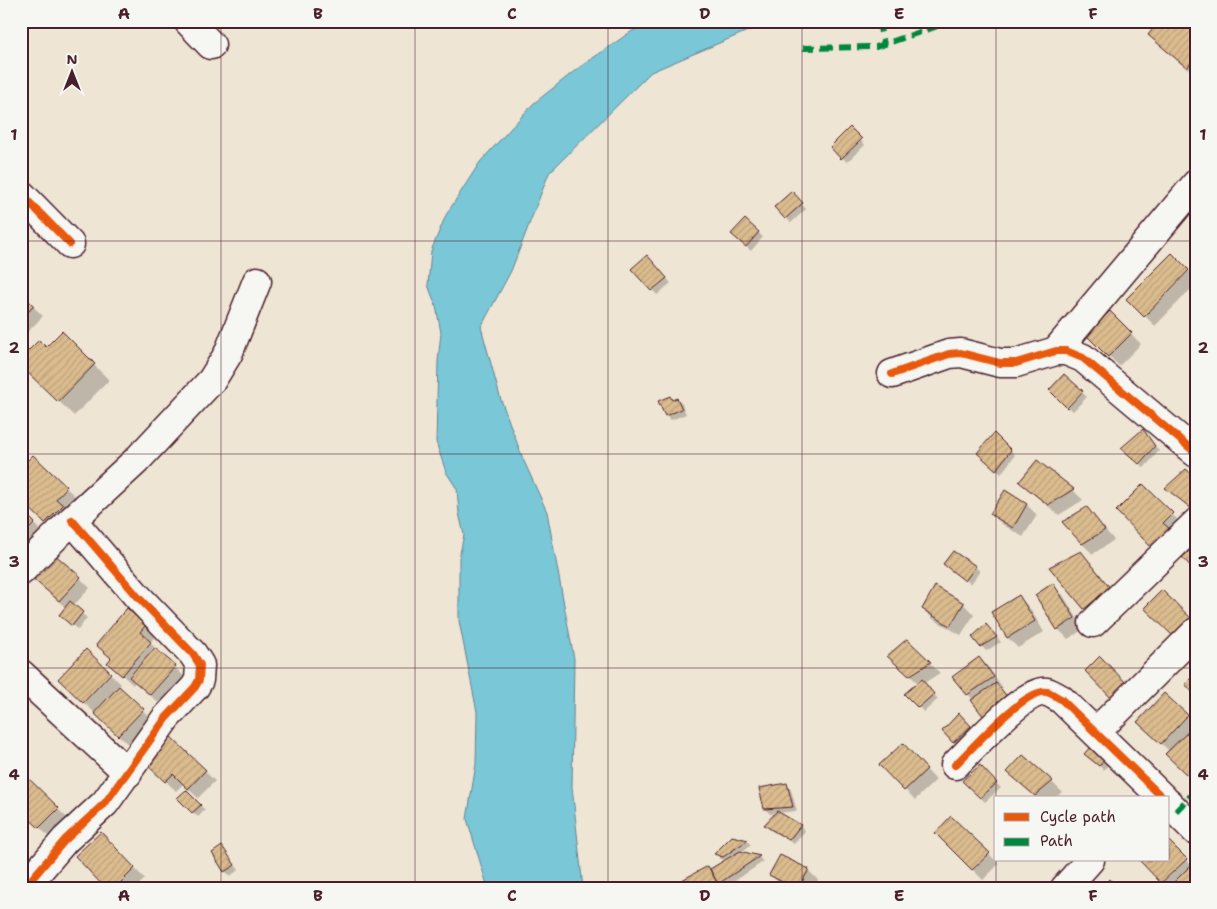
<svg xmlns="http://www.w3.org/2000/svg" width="1217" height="909" font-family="'Shantell Sans',sans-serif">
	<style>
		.water { fill: #79c7d7; stroke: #668492 }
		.shadow { fill: #0003 }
		.building { fill: url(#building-hatch); stroke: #4a1f2b }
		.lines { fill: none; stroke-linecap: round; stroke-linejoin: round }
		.minor-casing { stroke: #4a1f2b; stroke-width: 31 }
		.minor { stroke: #f6f6f2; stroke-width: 28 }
		.quiet { stroke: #00873e; stroke-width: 6; stroke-dasharray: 12 6; stroke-linecap: butt }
		.cycleway-casing { stroke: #f6f6f2; stroke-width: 11 }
		.cycleway { stroke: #e8590c; stroke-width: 8 }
		.grid { fill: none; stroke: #4a1f2b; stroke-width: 1; stroke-opacity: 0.55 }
		.neatline { fill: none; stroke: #4a1f2b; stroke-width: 2 }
		.grid-label { font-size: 16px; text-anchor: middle; font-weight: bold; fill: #4a1f2b }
	</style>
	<defs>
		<pattern id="building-hatch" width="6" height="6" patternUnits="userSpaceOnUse" patternTransform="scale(1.25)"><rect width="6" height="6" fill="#dbbc8e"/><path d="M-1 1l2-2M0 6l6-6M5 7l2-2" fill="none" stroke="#bda17b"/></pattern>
	</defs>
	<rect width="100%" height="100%" fill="#eee5d4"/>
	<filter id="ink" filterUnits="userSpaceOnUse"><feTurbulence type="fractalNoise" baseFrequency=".02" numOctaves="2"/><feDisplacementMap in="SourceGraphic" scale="10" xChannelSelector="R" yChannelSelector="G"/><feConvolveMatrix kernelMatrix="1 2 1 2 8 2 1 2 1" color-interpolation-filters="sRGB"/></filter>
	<g filter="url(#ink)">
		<path class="water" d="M654,21H761L750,30L651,72L549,173L511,271L481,327L500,397L523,459L547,512L574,659L572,787L583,888H488L467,819L476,764L477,712L459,621V558L464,535L459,513L457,489L446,472L436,442L438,361L441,333L436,306L428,285L431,251L446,215L480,162L533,104L577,69L632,31Z"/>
		<path class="shadow" d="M1196,21V75L1159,44Z
			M850,129L865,145L847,162L832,147Z
			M792,193L806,209L791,223L776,207Z
			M745,221L763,237L751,251L733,234Z
			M1172,254L1196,278V284L1155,326L1128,299Z
			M651,261L671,283L657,295L633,269Z
			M21,295L43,316L21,339Z
			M1110,313L1141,344L1119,366L1088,335Z
			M62,333L109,380L74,416L21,364L46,348Z
			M1064,376L1087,397L1073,411L1050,390Z
			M670,397L673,401L677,399L682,404L686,414L671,420L666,416L660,402Z
			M994,435L1015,455L1001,474L979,453Z
			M1147,436L1159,451L1144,468L1123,448Z
			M21,455L28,462L33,457L77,498L56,532L21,499Z
			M1037,462L1073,490L1083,500L1059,515L1031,492L1021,482Z
			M1186,471L1196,513L1167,488Z
			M1143,486L1182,524L1163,557Z
			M1005,492L1027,505L1037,515L1023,537L1002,524L992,514Z
			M1087,509L1114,540L1093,554L1082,544Z
			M21,511L44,534L25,554L21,550Z
			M1080,553L1091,563L1119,599L1095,618L1051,567Z
			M945,564L975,567L980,571L971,584Z
			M33,578H80L90,588L73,606L87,618L78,630L65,619L66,608Z
			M1053,585L1063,595L1084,629L1068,639L1058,629Z
			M936,588L964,604L974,615L961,635L933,619L923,609Z
			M1019,597L1029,607L1044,632L1018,648L1008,638L992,612Z
			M127,610L156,636L150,642L160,654L185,677L160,704L135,682L133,685L119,672L112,659Z
			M991,631L1001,642L986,651L973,637Z
			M907,641L940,673L924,683L938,699L924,712L906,694L919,684L899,666Z
			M86,651L121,684L118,687L153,720L129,745L69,689Z
			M979,658L989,668L1003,688L1001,689L1023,715L973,700L954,677Z
			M1164,694L1196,725V782L1167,754L1170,752L1139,721Z
			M959,715L975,731L959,747L944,731Z
			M171,739L215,781L198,798L183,784L176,791L147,763Z
			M913,755L936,780L915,800L881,766Z
			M1090,759H1106L1110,763L1104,770Z
			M980,767L1001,788L985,802L964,781Z
			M21,772L73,824L54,842L21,809Z
			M1019,782H1052L1062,792L1055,798H1037Z
			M787,785L791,790L797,811L777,813L801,826L805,831L794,844L770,830L766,825L776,813L770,814L765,809Z
			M186,792L205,810L198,817L179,798Z
			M936,833L989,854L999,864L983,880Z
			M747,841L751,845L740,853L759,857L763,862L724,888H685L707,867L710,870L727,860L720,859L716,854Z
			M1168,841L1192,866L1196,888H1167L1141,860H1168Z
			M111,844L145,879L135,888H107Z
			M222,848L239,870L230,876L225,871Z
			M808,870L818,880L814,888H786L781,885L771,875Z
			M968,884L972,888H964Z"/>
		<path class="building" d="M1159,21H1196V57L1187,68L1148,35Z
			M850,127L862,139L841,159L830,147Z
			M792,191L803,203L785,219L774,207Z
			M745,219L759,232L746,247L731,234Z
			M1172,253L1189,270L1144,317L1126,299Z
			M647,255L667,278L651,291L631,269Z
			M21,293L34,306L21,319Z
			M1110,311L1132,333L1108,357L1086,335Z
			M62,331L95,364L58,402L21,366V358L39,340L46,347Z
			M1064,374L1083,391L1067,408L1049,390Z
			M670,396L672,400L677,398L682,409L665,416L658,401Z
			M1143,429L1155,446L1139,464L1121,448Z
			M994,433L1011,450L996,470L977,453Z
			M33,455L67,487L56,499L63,505L45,523L21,500V467Z
			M1037,460L1074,489L1048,505L1019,482Z
			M1186,469L1196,478V512L1165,488Z
			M1143,484L1173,513L1163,523L1171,530L1152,548L1116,511Z
			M1005,490L1027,504L1013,528L990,514Z
			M1087,507L1105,530L1082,544L1062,522Z
			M21,509L35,523L21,537Z
			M1196,545V572L1182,557Z
			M953,551L976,566L965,581L943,564Z
			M1081,551L1110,588L1084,609L1049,567Z
			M53,553L81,577L59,601L32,578Z
			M1053,583L1075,618L1057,630L1035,595Z
			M935,586L964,603L950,626L922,609Z
			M1162,590L1196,623L1175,638L1144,608Z
			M1019,595L1035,621L1007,638L991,612Z
			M70,601L83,612L72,626L59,615Z
			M127,608L146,625L140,632L151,642L122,676L107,663L111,658L96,645Z
			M986,624L997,637L980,647L972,637Z
			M907,639L931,662L909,676L887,656Z
			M155,648L176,666L150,695L129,677Z
			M86,649L111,673L83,703L58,679Z
			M1100,656L1132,689L1117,704L1085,671Z
			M979,657L994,677L967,695L952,677Z
			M1196,673V696L1185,684Z
			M922,679L934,694L918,708L904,694Z
			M996,683L1014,705L986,720L971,700Z
			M119,686L144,709L118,736L94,713Z
			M1164,693L1188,715L1161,744L1137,722Z
			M959,713L971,726L953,743L942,731Z
			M1194,726L1196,728V767L1187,775L1165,754Z
			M171,737L206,770L188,789L173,774L165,782L145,763Z
			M903,743L927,769L904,791L879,765Z
			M1092,745L1106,758L1099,766L1084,754Z
			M1023,755L1053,781L1035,796L1007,772Z
			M980,765L997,783L980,798L962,781Z
			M21,771L59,808L39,828L21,811Z
			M787,783L793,807L764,809L759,788Z
			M186,790L201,805L192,813L177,798Z
			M777,811L801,825L789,840L764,825Z
			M951,816L990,853L972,870L935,833Z
			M101,832L135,868L115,888H105L75,856Z
			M732,836L748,840L723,857L714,854Z
			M1168,840L1187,859L1161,883L1139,860H1168Z
			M222,846L235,865L224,872L212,853Z
			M740,851L760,856L718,884L710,869Z
			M780,855L809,869L799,888H794L769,875Z
			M1196,860V888H1168Z
			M708,866L720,888H684L680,881Z
			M1110,879L1117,888H1101Z"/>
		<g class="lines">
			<g class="minor-casing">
				<path id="minor" d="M188,21L211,45
					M21,194L70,244
					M1056,351L1196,184
					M892,374L949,354L961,353L1000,363H1016L1056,351H1066L1083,358L1196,453
					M21,571L72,520L136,461L212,380L228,354L257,281
					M1093,623L1196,523
					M21,674L128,773
					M1096,732L1196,632
					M955,765C971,750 1025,688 1047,692C1051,693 1057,697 1061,699L1163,798
					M1168,803L1196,831
					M24,888L65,840L105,803L166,718L195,687L199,680L200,665L193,654L138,597L72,520
					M1065,888L1090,860"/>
			</g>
			<use href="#minor" class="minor"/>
			<path class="quiet" d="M878,21L884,44
				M803,48L876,47L935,27L941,21
				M1176,811L1196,790"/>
			<g class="cycleway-casing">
				<path id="cycleway" d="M21,194L70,244
					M892,374L949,354L961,353L1000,363H1016L1056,351H1066L1083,358L1196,453
					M955,765C971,750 1025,688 1047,692C1051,693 1057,697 1061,699L1163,798
					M24,888L65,840L105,803L166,718L195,687L199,680L200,665L193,654L138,597L72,520"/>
			</g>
			<use href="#cycleway" class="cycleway"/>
		</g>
	</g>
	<path class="grid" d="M221,21V888M415,21V888M608,21V888M802,21V888M996,21V798M21,241H1196M21,454H1196M21,668H1196M996,860V888"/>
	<rect width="1217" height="909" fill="none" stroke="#f6f6f2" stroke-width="55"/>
	<rect x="994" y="796" width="175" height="65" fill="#f6f6f2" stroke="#b1a0a2"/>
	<rect x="1004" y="813" width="25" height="8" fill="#e8590c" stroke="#b1a0a2"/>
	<text x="1040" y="822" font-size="15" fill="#4a1f2b">Cycle path</text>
	<rect x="1004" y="838" width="25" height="8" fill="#00873e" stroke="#b1a0a2"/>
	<text x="1040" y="846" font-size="15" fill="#4a1f2b">Path</text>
	<g transform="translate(72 72)" stroke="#f6f6f2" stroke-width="4" paint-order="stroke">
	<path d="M0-4L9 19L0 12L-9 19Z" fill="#4a1f2b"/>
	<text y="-8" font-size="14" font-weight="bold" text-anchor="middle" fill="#4a1f2b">N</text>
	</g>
	<rect x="28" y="28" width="1162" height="854" class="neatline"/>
	<g class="grid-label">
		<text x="124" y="19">A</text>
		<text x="318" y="19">B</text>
		<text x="512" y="19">C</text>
		<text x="705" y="19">D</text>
		<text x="899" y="19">E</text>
		<text x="1093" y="19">F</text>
		<text x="14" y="140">1</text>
		<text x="1203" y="140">1</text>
		<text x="14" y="353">2</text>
		<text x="1203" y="353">2</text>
		<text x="14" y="567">3</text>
		<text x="1203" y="567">3</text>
		<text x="14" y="780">4</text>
		<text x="1203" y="780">4</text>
		<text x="124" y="901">A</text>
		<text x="318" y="901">B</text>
		<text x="512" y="901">C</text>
		<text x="705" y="901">D</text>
		<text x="899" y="901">E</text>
		<text x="1093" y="901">F</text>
	</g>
</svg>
